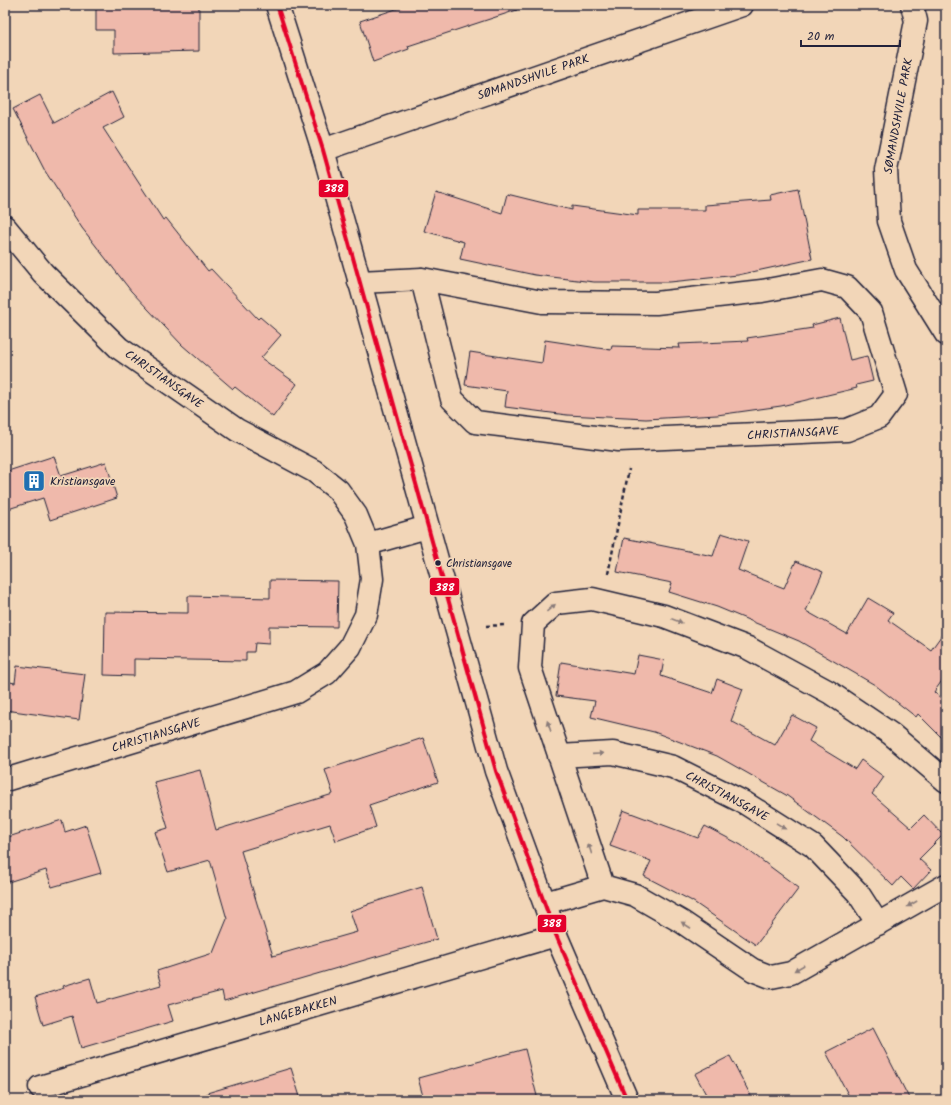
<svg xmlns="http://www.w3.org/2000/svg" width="951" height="1105" font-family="Kalam,sans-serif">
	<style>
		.building { fill: #efb9ab; stroke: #22223b }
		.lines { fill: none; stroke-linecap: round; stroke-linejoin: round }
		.minor-casing { stroke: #22223b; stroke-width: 25 }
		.secondary-casing { stroke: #22223b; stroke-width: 25 }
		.path { stroke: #22223b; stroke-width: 2.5; stroke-dasharray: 4 3; stroke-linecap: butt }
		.minor { stroke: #f2d6b8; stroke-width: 22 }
		.secondary { stroke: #f2d6b8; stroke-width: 22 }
		.bus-1-casing { stroke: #f2d6b8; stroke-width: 7 }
		.bus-1 { stroke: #e4002b; stroke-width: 4 }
		.oneway { fill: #8a7c7a }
		.bus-dot { fill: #22223b; stroke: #f2d6b8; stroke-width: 1.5 }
		.labels { text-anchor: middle; stroke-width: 3.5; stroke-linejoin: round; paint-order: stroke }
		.bus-label { font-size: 11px; fill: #22223b; stroke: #f2d6b8; text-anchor: start }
		.street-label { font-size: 12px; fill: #22223b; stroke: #f2d6b8 }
		.poi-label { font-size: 12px; fill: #22223b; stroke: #f2d6b8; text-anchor: start }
		.line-badge { stroke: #f2d6b8; stroke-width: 1.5 }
		.badge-label { font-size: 11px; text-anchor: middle; font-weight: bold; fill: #fff }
	</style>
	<rect width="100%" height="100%" fill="#f2d6b8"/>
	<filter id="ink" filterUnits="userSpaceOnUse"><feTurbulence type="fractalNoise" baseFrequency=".025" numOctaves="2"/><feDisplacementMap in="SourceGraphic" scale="8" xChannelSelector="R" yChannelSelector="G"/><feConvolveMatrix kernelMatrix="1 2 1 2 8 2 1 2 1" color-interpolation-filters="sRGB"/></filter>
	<g filter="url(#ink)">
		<path class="building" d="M96,5H199V51L114,53V30H96Z
			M408,5H516L517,10L408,46L409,49L373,62L360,21Z
			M112,92L124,117L103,128L163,220L166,218L208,271L211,269L258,319L260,317L281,335L261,358L297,384L273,417L235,387L233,389L182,345L131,291L82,228L45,171L13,109L40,95L54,123Z
			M798,189L812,259L738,275L670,282H594L535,275L460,259L464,242L424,231L436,192L502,213L507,194L572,210V206L638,215V210H705V205L771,200L770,195Z
			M840,318L850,360L867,356L873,381L856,385L857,388L781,406L717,415L646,419L567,415L505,407L507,391L465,385L470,352L542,363L545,340L611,350L612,346L680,348L679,344L748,341L747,338L813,328L812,325Z
			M54,456L61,476L106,462L117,498L50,520L43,498L5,510V472Z
			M721,533L748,541L738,570L784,588L796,561L823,572L806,611L847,634L868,598L893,613L888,620L931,650L946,629V675L934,692L946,703V742L918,714L916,717L875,685L799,641L717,607L669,592L672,583L617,572L624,538L713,556Z
			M270,580L338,581L337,627L269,626V644L255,643L254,652H246V661L134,659V676L104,675L105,612L188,613V596L270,598Z
			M638,655L664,660L661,676L712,693L717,679L743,689L731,721L775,745L792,715L816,728L809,741L855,769L861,760L884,777L872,794L911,828L924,815L943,835L919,859L931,870L913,889L901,877L893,886L843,837L786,795L717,756L654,732L591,717L595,701L556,696L561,662L634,674Z
			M17,666L85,674L79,720L5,710V681L15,683Z
			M423,738L438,782L369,805L376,827L336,841L330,824L241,851L273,956L357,932L350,911L368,905V904L422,887L437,939L224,1001L222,991L168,1005L173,1021L81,1048L72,1016L43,1025L35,997L64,988L63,986L90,978L97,1003L161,985L157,971L213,953L227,919L210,860L168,872L155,832L168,828L154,782L200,770L216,830L333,794L325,770Z
			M623,810L698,838L705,826L741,845L799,888L756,945L692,901L644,876L651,861L610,846Z
			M62,820L65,832L86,825L101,873L52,887L46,870L5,883V838Z
			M873,1028L910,1100H851L826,1052Z
			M525,1049L538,1100H424L418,1078Z
			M730,1056L753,1100H709L695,1074Z
			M291,1068L301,1100H208L207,1093Z"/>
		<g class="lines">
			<g class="minor-casing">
				<path id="minor" d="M912,5L916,21L886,170L889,221L906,270L946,334
					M323,150L742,5
					M5,227L43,273L119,348L237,430L314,471L338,490L356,515L368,544L372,579L366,615L350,647L327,673L296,692L5,780
					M359,282L422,279L542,302L656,303L762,291L822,280L847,287L871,312L896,394L879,417L847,430L619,440L475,422L452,399L422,279
					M368,544L427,527
					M559,756L613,753L673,767L745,803L813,846L858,893L878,924
					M603,886L530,668L533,624L556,603L592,599L664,616L748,648L829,692L891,734L946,781
					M545,903L603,886L635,895L682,922L753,970L771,977L791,973L946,885
					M40,1087L556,935"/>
			</g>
			<g class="secondary-casing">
				<path id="secondary" d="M277,5L323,150L496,771L556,935L627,1100"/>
			</g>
			<path class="path" d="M608,574L629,469
				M486,626L504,625"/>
			<use href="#minor" class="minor"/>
			<use href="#secondary" class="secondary"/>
			<g class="bus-1-casing">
				<path id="bus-1" d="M277,5L323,150L496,771L556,935L627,1100"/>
			</g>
			<use href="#bus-1" class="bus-1"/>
		</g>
		<defs><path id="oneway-solid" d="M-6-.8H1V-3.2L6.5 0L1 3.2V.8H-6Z"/></defs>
		<g class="oneway">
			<use href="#oneway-solid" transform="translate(551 608) rotate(-40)"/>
			<use href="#oneway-solid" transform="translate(677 621) rotate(21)"/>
			<use href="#oneway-solid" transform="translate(549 726) rotate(-109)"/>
			<use href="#oneway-solid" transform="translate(598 754) rotate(-4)"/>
			<use href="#oneway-solid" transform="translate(781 826) rotate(32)"/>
			<use href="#oneway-solid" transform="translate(590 849) rotate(-108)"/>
			<use href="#oneway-solid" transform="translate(912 904) rotate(150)"/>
			<use href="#oneway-solid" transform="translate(686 925) rotate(-147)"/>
			<use href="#oneway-solid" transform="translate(799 968) rotate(150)"/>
		</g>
	</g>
	<defs>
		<g id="building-square" transform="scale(1.15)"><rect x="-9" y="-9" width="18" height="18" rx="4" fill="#1f6fb2" stroke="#f2d6b8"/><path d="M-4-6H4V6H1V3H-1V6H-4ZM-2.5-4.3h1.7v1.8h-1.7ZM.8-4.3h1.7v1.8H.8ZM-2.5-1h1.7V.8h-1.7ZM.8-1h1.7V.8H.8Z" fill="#fff"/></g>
	</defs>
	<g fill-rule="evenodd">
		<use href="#building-square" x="34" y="481"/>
	</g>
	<circle class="bus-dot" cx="438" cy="563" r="3.5"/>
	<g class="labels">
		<g class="bus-label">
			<text x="446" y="567">Christiansgave</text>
		</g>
		<g class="street-label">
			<text transform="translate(533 77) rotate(-19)" y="4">SØMANDSHVILE PARK</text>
			<text transform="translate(898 116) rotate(-80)" y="4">SØMANDSHVILE PARK</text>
			<text transform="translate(164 379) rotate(35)" y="4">CHRISTIANSGAVE</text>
			<text transform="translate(793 433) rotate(-3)" y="4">CHRISTIANSGAVE</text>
			<text transform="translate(156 735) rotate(-17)" y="4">CHRISTIANSGAVE</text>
			<text transform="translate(727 796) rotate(28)" y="4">CHRISTIANSGAVE</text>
			<text transform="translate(298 1011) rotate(-16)" y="4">LANGEBAKKEN</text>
		</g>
		<g class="poi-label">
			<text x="50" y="485">Kristiansgave</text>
		</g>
	</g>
	<g class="line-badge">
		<rect x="318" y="179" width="31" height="19" rx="4" fill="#e4002b"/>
		<rect x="429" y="577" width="31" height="19" rx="4" fill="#e4002b"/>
		<rect x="537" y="914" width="30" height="19" rx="4" fill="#e4002b"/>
	</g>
	<g class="badge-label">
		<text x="334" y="192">388</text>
		<text x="445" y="591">388</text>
		<text x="552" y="927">388</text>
	</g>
	<rect width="951" height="1105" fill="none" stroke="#f2d6b8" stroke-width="20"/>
	<rect x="10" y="10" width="931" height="1085" fill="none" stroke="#22223b" stroke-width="1.5" filter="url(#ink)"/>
	<path d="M801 40v6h99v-6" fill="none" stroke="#22223b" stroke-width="2"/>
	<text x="807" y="40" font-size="12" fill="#22223b" stroke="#f2d6b8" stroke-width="3" paint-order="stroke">20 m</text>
</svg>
